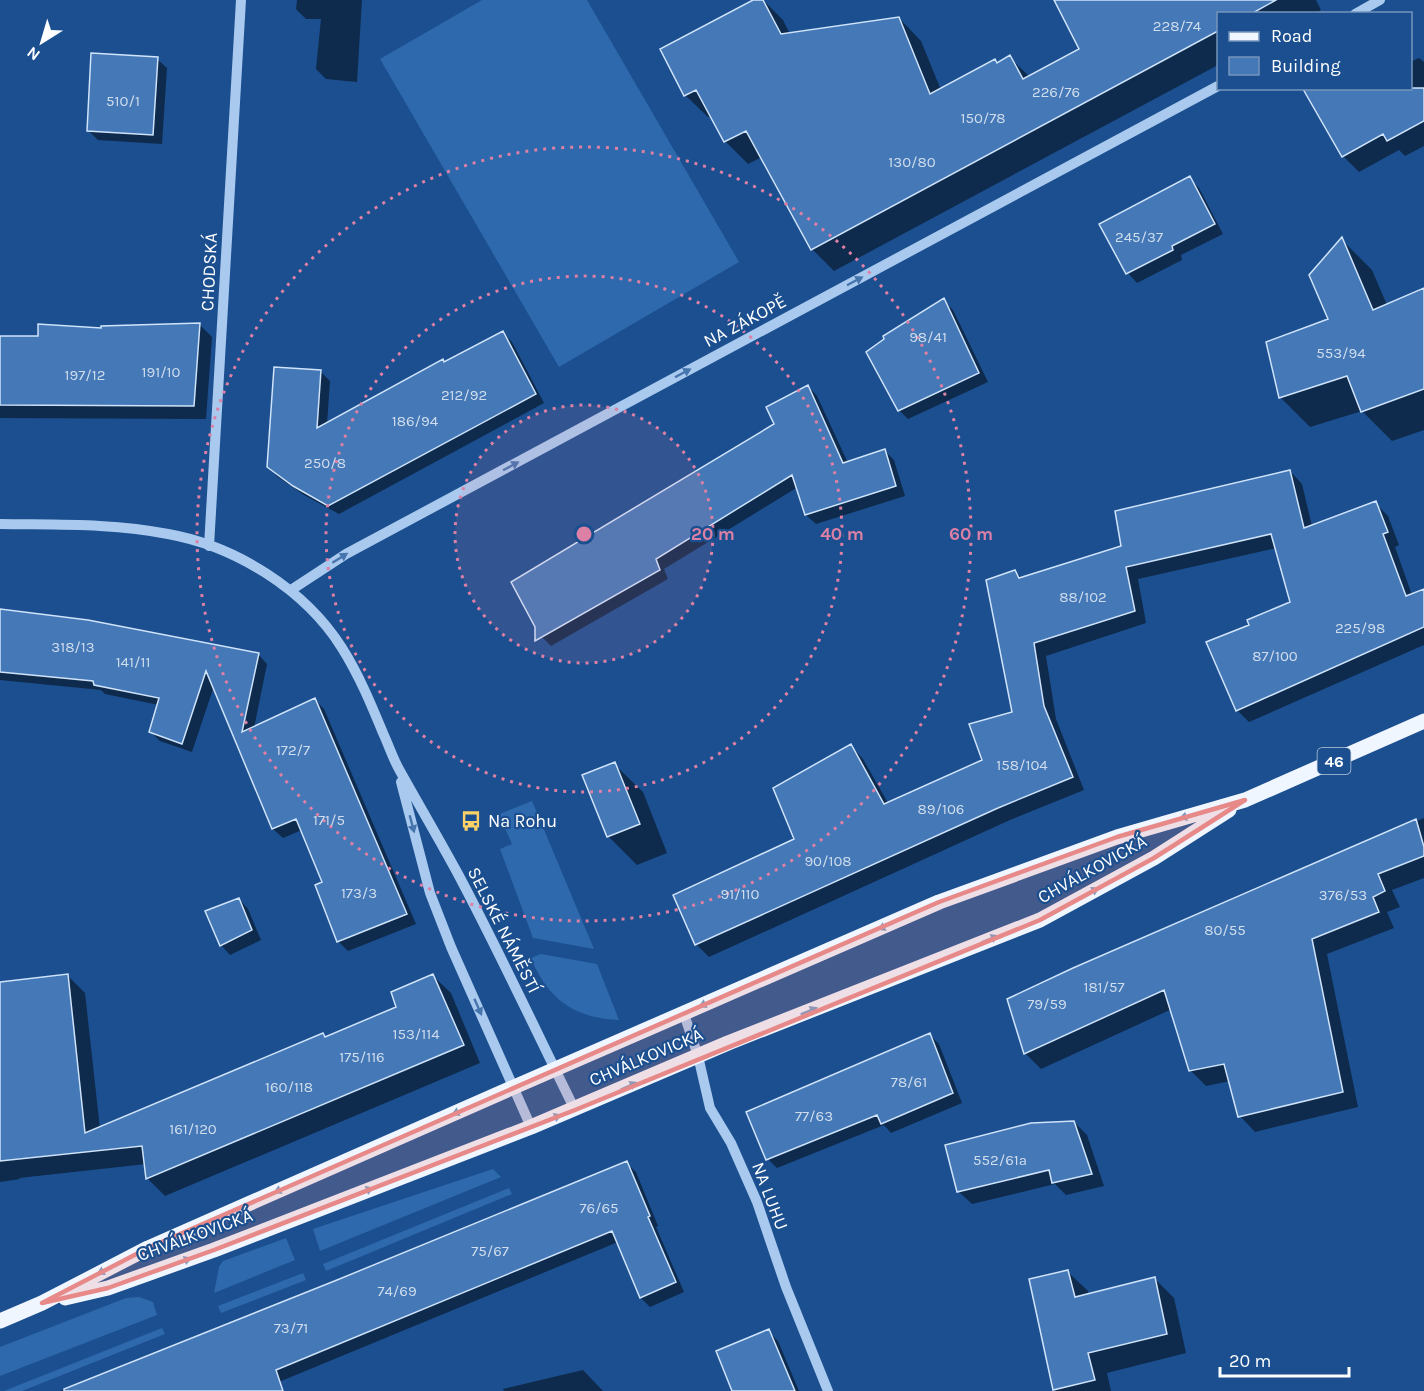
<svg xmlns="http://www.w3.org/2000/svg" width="1424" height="1391" font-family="Karla,sans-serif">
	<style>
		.grass { fill: #2e69ad }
		.shadow { fill: #0007 }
		.building { fill: #4478b7; stroke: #cfe3fa; stroke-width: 1.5 }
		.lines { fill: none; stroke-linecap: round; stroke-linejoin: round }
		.minor { stroke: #a9c9ee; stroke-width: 10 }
		.major { stroke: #f0f6ff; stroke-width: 15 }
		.oneway { fill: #4674ac }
		.oneway2 { fill: #7b9ac1 }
		.marked { fill: #e88989; fill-opacity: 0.2; stroke: #e88989; stroke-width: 4.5; stroke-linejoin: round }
		.ring { fill: none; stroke: #dd80a5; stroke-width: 3; stroke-dasharray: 3 6 }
		.labels { text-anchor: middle; stroke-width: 4.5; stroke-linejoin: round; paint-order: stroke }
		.number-label { font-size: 15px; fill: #d0dded }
		.shield { fill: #1b4f8f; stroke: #bbcadd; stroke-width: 1.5 }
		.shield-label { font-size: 16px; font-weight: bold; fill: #fff }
		.street-label { font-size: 18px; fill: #fff; stroke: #1b4f8f }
		.poi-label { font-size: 18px; fill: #fff; stroke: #1b4f8f; text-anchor: start }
		.centre { fill: #dd80a5; stroke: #1b4f8f; stroke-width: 3 }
		.ring-label { font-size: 18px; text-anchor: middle; font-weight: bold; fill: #dd80a5; stroke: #1b4f8f; stroke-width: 4.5; stroke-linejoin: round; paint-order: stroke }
	</style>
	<rect width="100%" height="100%" fill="#1b4f8f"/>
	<path class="grass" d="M482,0H587L739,262L559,367L380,59Z
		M532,801L594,949L533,938L500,849L512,844L501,819L490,824L487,819Z
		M541,954L597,964L619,1020C575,1018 548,1000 531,958Z
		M493,1169L501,1177L320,1251L313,1229Z
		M509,1188L512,1194L326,1271L323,1264Z
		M286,1238L295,1260L214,1293L219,1267L223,1261Z
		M303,1273L306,1280L221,1313L218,1306Z
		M139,1297L153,1302L157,1315L0,1376V1347L126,1298Z
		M162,1328L165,1334L22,1391H4Z"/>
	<path class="shadow" d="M297,0H362L357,82L326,79L316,69L321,19H306L296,9Z
		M756,0H763L783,20L790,34L899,18L921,41L941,90L1009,57L1030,77L1164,0H1316L1321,10L1314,14H1218V65L834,271L812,249L762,157L748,164L725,141L712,116L708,117L685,95Z
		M1419,58L1424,62V146L1405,156L1399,150L1359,172L1343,156L1410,88V62Z
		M157,59L167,68L162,144L98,140L88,130Z
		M1189,178L1199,188L1223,234L1181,255L1182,260L1137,283L1128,273L1101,225Z
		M1342,240L1372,270L1387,305L1424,289V430L1392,441L1362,411L1310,427L1280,397L1330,319Z
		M943,300L953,310L988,382L908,419L899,410Z
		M199,324L212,337L206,419L0,418V337L39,338L102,329Z
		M503,333L512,342L544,403L339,514L304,495L278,477L268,467L321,372L330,381L327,424Z
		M808,386L817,396L848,463L885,451L894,460L905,496L816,524L806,515L798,487L664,569L668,579L551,646L542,637L776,424Z
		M1290,471L1302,484L1312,526L1375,503L1388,516L1399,545L1395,547L1412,595L1424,590V645L1249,722L1237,710L1251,626L1292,603L1277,548L1138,579L1146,623L1046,656L1056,719L1084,790L1010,820L709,957L696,944L795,840L851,746L863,759L888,803L984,761L1014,713L1015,571L1022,578L1123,547Z
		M0,610L258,654L267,664L254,728L315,700L324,709L416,924L348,951L338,941L317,886L324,883L302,830L283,838L273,829L214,686L192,752L160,741L151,732L159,705L105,694L101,690L0,680Z
		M614,764L643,792L667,853L637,865L608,836Z
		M1424,818V878L1392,890L1400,907L1387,912L1394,928L1327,954L1358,1107L1255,1132L1240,1116L1230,1081L1206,1086L1190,1070L1172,1009L1041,1069L1025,1053L1150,936Z
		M239,899L248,909L261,940L230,955L221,945Z
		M68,976L85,993L100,1129L323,1035L326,1038L398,1008L433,976L451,993L480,1063L165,1196L147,1178L146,1164L19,1178L20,1179L0,1182V983Z
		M930,1035L939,1044L962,1103L891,1133L884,1125L777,1168L768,1159Z
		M1074,1122L1087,1135L1104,1186L1066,1195L1055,1184L972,1204L958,1191Z
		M626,1163L636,1172L658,1226L656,1227L684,1292L650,1307L641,1298L618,1242L257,1391H60L337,1282Z
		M1068,1272L1088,1291L1089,1296L1155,1279L1174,1298L1186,1353L1107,1373L1111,1391H1056L1054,1389Z
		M768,1331L778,1341L799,1391H734Z
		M583,1370L603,1391H504L503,1389Z"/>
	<path class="building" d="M753,0H763L781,34L899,17L930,94L995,59L997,63L1010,55L1023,79L1079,49L1054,0H1276L1251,14H1218V31L811,250L746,131L724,142L696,90L684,96L660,49Z
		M91,53L158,57L153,135L87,131Z
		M1364,88H1424V121L1387,141L1383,134L1342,157L1303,89Z
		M1190,176L1215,224L1172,246L1173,250L1126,274L1099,224Z
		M1342,237L1373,310L1424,288V389L1361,412L1347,376L1279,398L1266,342L1328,319L1309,275Z
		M944,298L979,373L898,411L866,352L884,339L883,336Z
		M200,323L194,406L0,405V336H38V324L101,328V326Z
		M503,331L536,394L328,506L293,486L267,467L274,367L321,370L317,428L443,359L444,362Z
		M808,385L843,463L885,449L896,486L805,515L792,475L656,559L660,570L535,641V627L511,582L774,424L766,407Z
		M1290,470L1304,528L1376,501L1388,532L1383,534L1406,596L1424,589V627L1236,711L1206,642L1249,625L1247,620L1290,602L1271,534L1126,567L1135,611L1034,643L1044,706L1073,777L998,808L695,945L673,895L794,839L773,788L851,744L884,804L982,760L969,724L1012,712L986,580L1015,570L1019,578L1121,546L1115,511Z
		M0,609L88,620L259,653L242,732L315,698L407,914L337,942L315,885L322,882L296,819L272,829L206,671L182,744L149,732L159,698L94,685L93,681L0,672Z
		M615,762L640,824L607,837L582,775Z
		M1416,819L1424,847V856L1378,874L1385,891L1373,897L1379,912L1312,939L1343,1092L1238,1117L1224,1064L1189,1071L1164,990L1024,1054L1007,999L1073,968Z
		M239,898L252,930L220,946L205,911Z
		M68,974L85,1133L323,1033L325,1037L396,1007L391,992L433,974L464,1045L146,1179L142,1146L0,1161V982Z
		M930,1033L953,1093L881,1124L877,1115L766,1160L746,1112Z
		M1074,1121L1092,1174L1052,1183L1049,1170L957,1192L945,1145L1031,1123Z
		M627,1161L650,1216L648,1217L676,1282L640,1298L612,1231L276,1370L283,1391H64V1389L337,1280Z
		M1068,1270L1075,1297L1155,1277L1167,1334L1088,1353L1095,1380L1053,1390L1029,1279Z
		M769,1329L795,1391H732L716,1351Z"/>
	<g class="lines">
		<path class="minor" d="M1355,14L1380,0
			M0,524C56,525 112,523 168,534C235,546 305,589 342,648C359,675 371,704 383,733C389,746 393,759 400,771C419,805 439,839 458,874C499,951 536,1031 575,1110
			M209,546L241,0
			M291,590L346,554L1218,86
			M401,782L430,893L451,947L531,1127
			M684,1014L698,1056L710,1108L731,1143L757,1202L786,1287L828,1391"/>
		<path class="major" d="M65,1298L108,1288L214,1250L531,1127L728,1043L1040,920L1154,858L1229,810
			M0,1321L42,1303L148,1248L514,1087L939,902L1117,837L1245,800L1424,721"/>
	</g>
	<defs><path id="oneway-solid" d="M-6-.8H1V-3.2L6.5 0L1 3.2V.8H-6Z" transform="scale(1.5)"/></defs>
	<g class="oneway">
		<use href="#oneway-solid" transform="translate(855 281) rotate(-28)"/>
		<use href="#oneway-solid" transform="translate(683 373) rotate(-28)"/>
		<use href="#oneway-solid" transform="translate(511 466) rotate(-28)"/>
		<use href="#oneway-solid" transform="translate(340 558) rotate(-32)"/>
		<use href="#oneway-solid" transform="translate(412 824) rotate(75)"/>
		<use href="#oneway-solid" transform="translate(478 1007) rotate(66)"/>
	</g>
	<g class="oneway2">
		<use href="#oneway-solid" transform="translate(1188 816) rotate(164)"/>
		<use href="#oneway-solid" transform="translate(1091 892) rotate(-28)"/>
		<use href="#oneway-solid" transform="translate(886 926) rotate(157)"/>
		<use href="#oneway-solid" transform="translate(990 939) rotate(-22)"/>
		<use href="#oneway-solid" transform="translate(707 1003) rotate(156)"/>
		<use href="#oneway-solid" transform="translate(809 1011) rotate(-22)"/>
		<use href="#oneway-solid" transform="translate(629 1086) rotate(-24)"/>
		<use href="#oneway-solid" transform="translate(460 1111) rotate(156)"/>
		<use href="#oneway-solid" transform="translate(553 1118) rotate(-21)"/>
		<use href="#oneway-solid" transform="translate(282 1189) rotate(156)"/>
		<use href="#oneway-solid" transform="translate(365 1191) rotate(-21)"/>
		<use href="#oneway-solid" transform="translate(183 1261) rotate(-20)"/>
		<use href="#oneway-solid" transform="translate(105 1270) rotate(153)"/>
	</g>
	<path class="marked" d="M1245,800L1154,858L1040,920L575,1110L214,1250L108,1288L42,1303L148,1248L939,902L1117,837Z"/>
	<circle cx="584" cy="534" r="129" fill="#dd80a5" fill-opacity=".12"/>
	<g class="ring">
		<circle cx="584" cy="534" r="129"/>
		<circle cx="584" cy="534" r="258"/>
		<circle cx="584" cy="534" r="387"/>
	</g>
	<defs>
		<g id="bus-bare" transform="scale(1.62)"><path d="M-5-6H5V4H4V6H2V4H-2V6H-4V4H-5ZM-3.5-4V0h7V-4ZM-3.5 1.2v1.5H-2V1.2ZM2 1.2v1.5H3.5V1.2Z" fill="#ffd166" stroke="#1b4f8f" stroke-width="2.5" paint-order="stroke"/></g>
	</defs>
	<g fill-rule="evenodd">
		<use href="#bus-bare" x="471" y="821"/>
	</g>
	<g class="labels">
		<g class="number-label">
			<text x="1177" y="31">228/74</text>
			<text x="1056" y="97">226/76</text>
			<text x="123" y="106">510/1</text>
			<text x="983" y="123">150/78</text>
			<text x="912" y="167">130/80</text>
			<text x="1139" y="242">245/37</text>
			<text x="928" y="342">98/41</text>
			<text x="1341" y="358">553/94</text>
			<text x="161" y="377">191/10</text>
			<text x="85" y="380">197/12</text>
			<text x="464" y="400">212/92</text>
			<text x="415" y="426">186/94</text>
			<text x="325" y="468">250/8</text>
			<text x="1083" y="602">88/102</text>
			<text x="1360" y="633">225/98</text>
			<text x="73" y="652">318/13</text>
			<text x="1275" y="661">87/100</text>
			<text x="133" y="667">141/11</text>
			<text x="293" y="755">172/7</text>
			<text x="1022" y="770">158/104</text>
			<text x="941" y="814">89/106</text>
			<text x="329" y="825">171/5</text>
			<text x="828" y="866">90/108</text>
			<text x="359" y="898">173/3</text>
			<text x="740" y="899">91/110</text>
			<text x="1343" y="900">376/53</text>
			<text x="1225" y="935">80/55</text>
			<text x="1104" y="992">181/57</text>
			<text x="1047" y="1009">79/59</text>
			<text x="416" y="1039">153/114</text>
			<text x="362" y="1062">175/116</text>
			<text x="909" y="1087">78/61</text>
			<text x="289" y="1092">160/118</text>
			<text x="814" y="1121">77/63</text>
			<text x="193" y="1134">161/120</text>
			<text x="1000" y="1165">552/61a</text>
			<text x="599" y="1213">76/65</text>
			<text x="490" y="1256">75/67</text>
			<text x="397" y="1296">74/69</text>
			<text x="291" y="1333">73/71</text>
		</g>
		<rect class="shield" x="1317.5" y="748" width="33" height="26" rx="4.5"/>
		<g class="shield-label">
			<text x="1334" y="767">46</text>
		</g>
		<g class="street-label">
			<text transform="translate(209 272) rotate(-87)" y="6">CHODSKÁ</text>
			<text transform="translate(745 321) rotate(-28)" y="6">NA ZÁKOPĚ</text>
			<text transform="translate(1092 869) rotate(-29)" y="6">CHVÁLKOVICKÁ</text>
			<text transform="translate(504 930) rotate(63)" y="6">SELSKÉ NÁMĚSTÍ</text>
			<text transform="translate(646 1057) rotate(-23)" y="6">CHVÁLKOVICKÁ</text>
			<text transform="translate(770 1196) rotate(69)" y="6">NA LUHU</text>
			<text transform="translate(195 1235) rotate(-20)" y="6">CHVÁLKOVICKÁ</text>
		</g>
		<g class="poi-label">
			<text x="488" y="827">Na Rohu</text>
		</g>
	</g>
	<circle cx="584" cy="534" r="9" class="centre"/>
	<g class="ring-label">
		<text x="713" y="540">20 m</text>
		<text x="842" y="540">40 m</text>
		<text x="971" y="540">60 m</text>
	</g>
	<rect x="1217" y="12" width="195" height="78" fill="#1b4f8f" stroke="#7695bc" stroke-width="1.5"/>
	<rect x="1229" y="32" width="30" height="9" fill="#f0f6ff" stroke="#7695bc" stroke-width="1.5"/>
	<text x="1271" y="42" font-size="18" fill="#ffffff">Road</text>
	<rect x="1229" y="57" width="30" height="18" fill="#4478b7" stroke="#7695bc" stroke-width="1.5"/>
	<text x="1271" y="72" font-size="18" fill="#ffffff">Building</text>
	<g transform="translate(42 42) rotate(217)" stroke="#1b4f8f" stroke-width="4.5" paint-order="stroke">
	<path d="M0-4.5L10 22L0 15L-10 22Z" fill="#ffffff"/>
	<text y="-9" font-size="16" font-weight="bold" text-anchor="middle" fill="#ffffff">N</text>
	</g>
	<path d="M1220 1367v9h129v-9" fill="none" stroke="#ffffff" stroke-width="3"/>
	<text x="1229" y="1367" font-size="18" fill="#ffffff" stroke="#1b4f8f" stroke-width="4.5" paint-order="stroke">20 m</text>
</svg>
